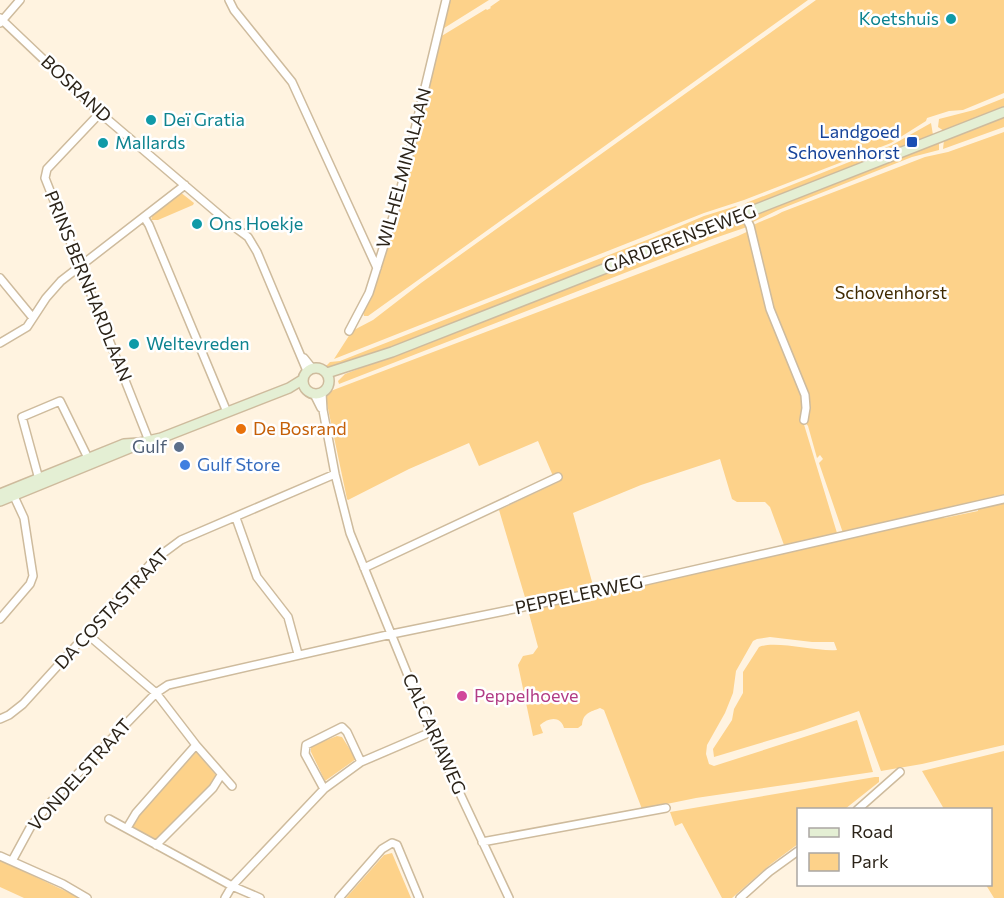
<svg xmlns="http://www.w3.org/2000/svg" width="1004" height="898" font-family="Commissioner,sans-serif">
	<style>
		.green { fill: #fdd28a }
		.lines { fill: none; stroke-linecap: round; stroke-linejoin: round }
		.street-casing { stroke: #cebb9d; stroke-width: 10 }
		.secondary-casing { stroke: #cebb9d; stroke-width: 12 }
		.street { stroke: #fff; stroke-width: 7 }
		.secondary { stroke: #e4efd4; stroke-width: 9 }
		.culture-dot { fill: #0f9aa8; stroke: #fff; stroke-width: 2 }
		.transit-dot { fill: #1a4fb4; stroke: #fff; stroke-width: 2 }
		.food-dot { fill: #e8710a; stroke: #fff; stroke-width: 2 }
		.service-dot { fill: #5c6f8a; stroke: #fff; stroke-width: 2 }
		.shop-dot { fill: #3f7fe0; stroke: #fff; stroke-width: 2 }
		.hotel-dot { fill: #d1479c; stroke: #fff; stroke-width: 2 }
		.labels { text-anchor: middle; stroke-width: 5; stroke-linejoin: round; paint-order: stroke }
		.culture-label { font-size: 18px; fill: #0d838f; stroke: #fff; text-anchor: start }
		.street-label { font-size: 18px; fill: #2b2318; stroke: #fff }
		.transit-label { font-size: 18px; fill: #164399; stroke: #fff; text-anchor: end }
		.park-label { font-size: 18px; fill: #402a00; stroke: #fff }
		.food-label { font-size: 18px; fill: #c56008; stroke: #fff; text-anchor: start }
		.service-label { font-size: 18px; fill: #4e5e75; stroke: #fff; text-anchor: end }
		.shop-label { font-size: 18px; fill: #366cbe; stroke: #fff; text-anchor: start }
		.hotel-label { font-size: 18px; fill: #b23c85; stroke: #fff; text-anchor: start }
	</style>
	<rect width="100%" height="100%" fill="#fff3e0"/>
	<path class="green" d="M448,0H489L441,30Z
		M500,0H808L368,316H364L363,312L371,294L440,37L486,9L487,10L491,8L490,7Z
		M816,0H1004V93L963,110L949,111L927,118L926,121L891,143L744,200L704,213L334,359L352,331L373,320L421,283Z
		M1004,98V107L944,131L938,127L939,119L974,110Z
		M1004,116V127L943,149L944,140Z
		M931,123L933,135L924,140L744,210L743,206L746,203L892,145Z
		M1004,132V496L843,533L819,463L823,459L820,455L817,458L808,426L802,418L837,533L784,545L770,507L765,502H737L732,499L720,459L641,485L573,513L594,589L527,604L499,510L556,483L538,441L479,466L469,443L409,469L348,500L347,499L326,399L328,392L738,236L753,229L752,226C762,220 772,218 782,212L925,157L948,152Z
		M939,142V150L912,157L778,210L751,223L750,221L752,215Z
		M180,192L194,203L193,205L158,220H151L153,213Z
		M736,206L741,211L380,352L327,368L325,367L330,362L340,361L652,238L704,216Z
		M740,219L745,222L747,227L712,239L339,384L338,381L345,374L675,247Z
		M1004,501V745L922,764L881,771L859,711L804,730L714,757L713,749L732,720L734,709L743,693V672L759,647C775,640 817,652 837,650L834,642H812L770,637L757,639L753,641L736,671L733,693L725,713L707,745L706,754L709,764L714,766L857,720L873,772L696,798L642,809L604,710L600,708C590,712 583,713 582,725L578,728H564C561,716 549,717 540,725L543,733L533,736L518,665L523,656L533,654L538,647L528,610L943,516L944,518L978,511V508Z
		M337,736L342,737L356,759L325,781L311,752V746Z
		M1004,751V898H994L986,885L990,884V810L944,809L922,771Z
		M196,752L216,775L211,786L156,840L132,827L140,815Z
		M875,777H879V782L845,809L798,810V844L771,864L732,898H722L682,823L675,826L670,812Z
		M392,853L411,898H346L384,855Z
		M0,860L80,898H24L0,887Z"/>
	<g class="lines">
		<g class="street-casing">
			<path id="street" d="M229,0L234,10L292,82L377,268
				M0,18L100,113L229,223L248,237L257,252L307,371
				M0,23L20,0
				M100,113L47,169L45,178L149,441
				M744,214L750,226L770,309L805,395L806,408L804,420
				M144,217L149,225L227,412
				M0,278L33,318
				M349,331L369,293L397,204L446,0
				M0,343L27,327L46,298L61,281L185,185
				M304,358L312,368
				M322,393L323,410L335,474L350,533L431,732L509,898
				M314,394L321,408
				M40,483L22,417L60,401L90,462
				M236,518L257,577L288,617L298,654
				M364,568L558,477
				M0,619L30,584L33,576L24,518L12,492
				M87,634L156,693L196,745L232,786
				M0,719L9,715L23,704L154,560L181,540L335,474
				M361,762L347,732L342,727L306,745L305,754L324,789L361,762L431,732
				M857,810L900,772
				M109,819L232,886L260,898
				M127,828L136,813L196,745
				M482,842L666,808
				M156,845L213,788L221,775
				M0,856L63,884L87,898
				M12,861L31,826L56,796L156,693L168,685L392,634L597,592L1004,499
				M225,898L232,886L324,789
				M339,898L382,849L392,843L397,845L419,898
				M740,898L769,872L798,851"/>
		</g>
		<g class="secondary-casing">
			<path id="secondary" d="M303 381a13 13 0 1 1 26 0a13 13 0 1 1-26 0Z
				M327,373L392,352L1004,112
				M0,494L124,444L139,443L161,438L289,388L302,380
				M0,501L137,445"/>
		</g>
		<use href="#street" class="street"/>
		<use href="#secondary" class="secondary"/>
	</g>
	<g class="culture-dot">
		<circle cx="951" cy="19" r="6"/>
		<circle cx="151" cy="120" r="6"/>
		<circle cx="103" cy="143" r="6"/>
		<circle cx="197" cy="224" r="6"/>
		<circle cx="134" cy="344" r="6"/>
	</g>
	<rect class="transit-dot" x="906" y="136" width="12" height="12" rx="3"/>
	<circle class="food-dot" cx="241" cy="429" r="6"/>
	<circle class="service-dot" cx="179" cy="447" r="6"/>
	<circle class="shop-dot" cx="185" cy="465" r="6"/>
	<circle class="hotel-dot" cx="462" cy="696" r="6"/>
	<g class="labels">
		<g class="culture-label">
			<text x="939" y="25" text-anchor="end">Koetshuis</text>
			<text x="163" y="126">Deï Gratia</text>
			<text x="115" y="149">Mallards</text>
			<text x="209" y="230">Ons Hoekje</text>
			<text x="146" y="350">Weltevreden</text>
		</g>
		<g class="street-label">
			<text transform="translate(76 89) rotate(43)" y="6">BOSRAND</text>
			<text transform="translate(404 168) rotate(-75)" y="6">WILHELMINALAAN</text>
			<text transform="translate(680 239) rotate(-21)" y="6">GARDERENSEWEG</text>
			<text transform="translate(88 286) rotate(68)" y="6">PRINS BERNHARDLAAN</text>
			<text transform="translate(579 595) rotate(-12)" y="6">PEPPELERWEG</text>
			<text transform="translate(112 609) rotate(-47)" y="6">DA COSTASTRAAT</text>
			<text transform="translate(434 734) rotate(66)" y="6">CALCARIAWEG</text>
			<text transform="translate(80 775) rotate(-48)" y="6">VONDELSTRAAT</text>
		</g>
		<g class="transit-label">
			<text x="900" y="138">Landgoed<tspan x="900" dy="21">Schovenhorst</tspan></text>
		</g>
		<g class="park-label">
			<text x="891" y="299">Schovenhorst</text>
		</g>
		<g class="food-label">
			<text x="253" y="435">De Bosrand</text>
		</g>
		<g class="service-label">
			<text x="167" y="453">Gulf</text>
		</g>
		<g class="shop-label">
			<text x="197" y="471">Gulf Store</text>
		</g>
		<g class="hotel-label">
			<text x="474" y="702">Peppelhoeve</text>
		</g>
	</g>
	<rect x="797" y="808" width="195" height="78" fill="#ffffff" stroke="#aaa7a3" stroke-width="1.5"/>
	<rect x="809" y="828" width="30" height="9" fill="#e4efd4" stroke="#aaa7a3" stroke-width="1.5"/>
	<text x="851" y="838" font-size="18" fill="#2b2318">Road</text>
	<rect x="809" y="853" width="30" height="18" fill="#fdd28a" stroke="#aaa7a3" stroke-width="1.5"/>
	<text x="851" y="868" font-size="18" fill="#2b2318">Park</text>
</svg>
